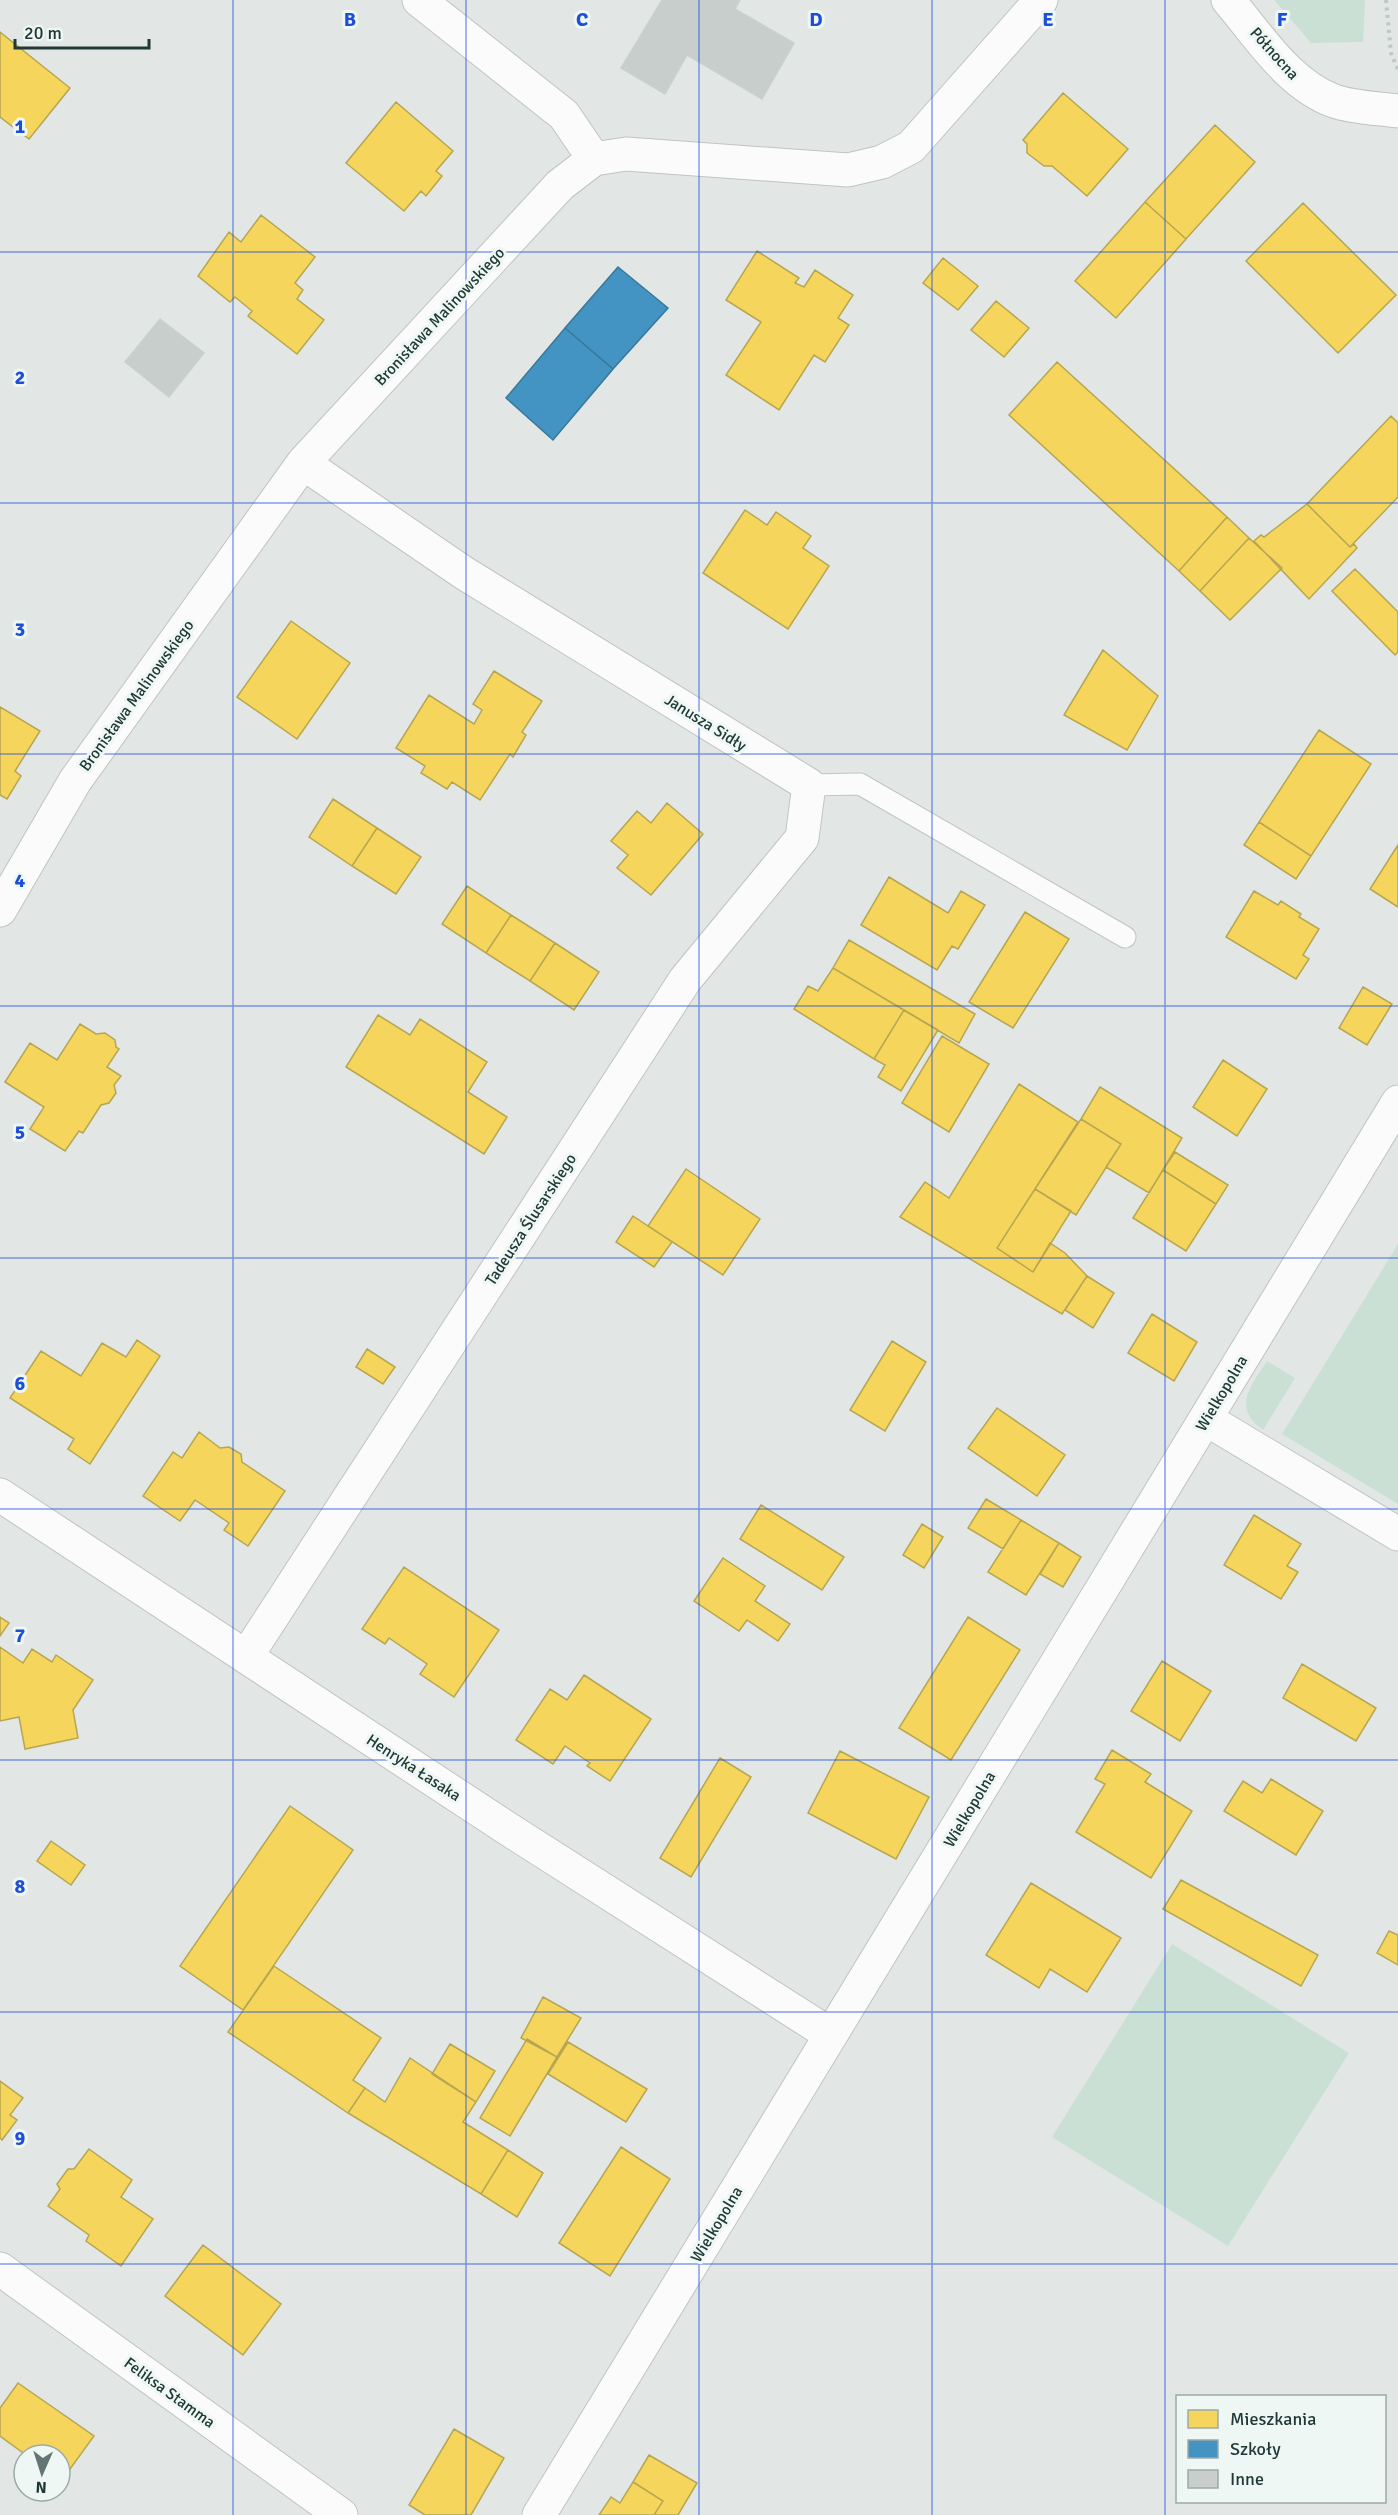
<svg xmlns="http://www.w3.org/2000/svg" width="1398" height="2515" font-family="Signika,sans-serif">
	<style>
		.green { fill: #cae0d4 }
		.homes { fill: #f6d55c; stroke: #b6a651; stroke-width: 1.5 }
		.schools { fill: #4393c3; stroke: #387899; stroke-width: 1.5 }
		.building { fill: #c8cecc; stroke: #cad0ce; stroke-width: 1.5 }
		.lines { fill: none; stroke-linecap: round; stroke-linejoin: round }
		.service-casing { stroke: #bfc4c2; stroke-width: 23 }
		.minor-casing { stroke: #bfc4c2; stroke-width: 35 }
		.path { stroke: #bfc7c6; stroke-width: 4; stroke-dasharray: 3 4.5; stroke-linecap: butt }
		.service { stroke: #fbfbfb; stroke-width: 21 }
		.minor { stroke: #fbfbfb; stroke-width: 33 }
		.grid { fill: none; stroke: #1d4ed8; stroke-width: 1.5; stroke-opacity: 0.55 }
		.labels { text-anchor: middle; stroke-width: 6; stroke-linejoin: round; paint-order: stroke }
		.street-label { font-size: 16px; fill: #203936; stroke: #eff7f4 }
		.grid-label { font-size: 20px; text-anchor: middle; font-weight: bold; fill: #1d4ed8; stroke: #eff7f4; stroke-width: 6; stroke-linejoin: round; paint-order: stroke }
	</style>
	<rect width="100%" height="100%" fill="#e2e7e5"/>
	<path class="green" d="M1274,0H1365L1363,42L1311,43Z
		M1398,1244V1504L1282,1434Z
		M1267,1361L1295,1378L1263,1430C1231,1407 1251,1386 1267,1361Z
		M1172,1944L1349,2053L1228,2246L1052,2137Z"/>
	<path class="homes" d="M0,32L70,88L29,139L0,117Z
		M1063,93L1128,149L1087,196L1052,166H1044L1027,153V144L1023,140Z
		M396,102L453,151L436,171L442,176L426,196L421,191L404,211L346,163Z
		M1215,125L1255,162L1186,239L1145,202Z
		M1145,202L1186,239L1116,318L1075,281Z
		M1303,203L1396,295L1338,353L1246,261Z
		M261,215L315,257L295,283L303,290L297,299L324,320L297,354L248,316L252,311L235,297L230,302L198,276L229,232L241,242Z
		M757,251L799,278L795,283L804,287L815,270L853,295L838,318L849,325L825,362L814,355L779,410L726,375L761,322L726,300Z
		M943,258L978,286L958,310L923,283Z
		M996,301L1029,328L1004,357L971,330Z
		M1057,362L1227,517L1179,571L1009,415Z
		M1391,416L1398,423V497L1350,547L1307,504Z
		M1307,504L1350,547L1354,544L1357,548L1309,599L1254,541L1261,535L1264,537Z
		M745,510L767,525L776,512L811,536L803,548L829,566L788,629L703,573Z
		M1227,517L1249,538L1200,591L1179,571Z
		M1249,538L1282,568L1230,620L1200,591Z
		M1355,569L1398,612V652L1395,655L1332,591Z
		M291,621L350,663L297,739L237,697Z
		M1103,650L1158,696L1127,750L1064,715Z
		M494,671L542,701L522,732L526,735L513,757L510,754L480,800L452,782L447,789L421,773L425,766L396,748L429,695L474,724L482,710L473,704Z
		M0,707L40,731L15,771L21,776L7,799L0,795Z
		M1319,730L1371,764L1311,856L1259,822Z
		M333,799L377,828L352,866L309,837Z
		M667,803L703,834L651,895L617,868L628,855L611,841L637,811L651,823Z
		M1259,822L1311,856L1296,879L1244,845Z
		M377,828L421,857L396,894L352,866Z
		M1398,845V907L1370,889Z
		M889,877L948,913L961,891L985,905L958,949L952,946L937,970L861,925Z
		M467,886L511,915L486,953L442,924Z
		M1254,891L1278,905L1281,901L1301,914L1299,917L1319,929L1303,955L1309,959L1296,979L1226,937Z
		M1025,912L1069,939L1013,1028L969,1002Z
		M511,915L555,943L530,981L486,953Z
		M849,940L975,1014L959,1043L833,968Z
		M555,943L599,972L574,1010L530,981Z
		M833,968L904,1010L874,1059L794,1009L808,986L818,991Z
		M1363,987L1392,1004L1367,1045L1339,1028Z
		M904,1010L938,1030L901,1091L878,1077L885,1065L874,1059Z
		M378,1015L410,1035L420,1019L487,1062L468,1092L507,1117L484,1154L346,1067Z
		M80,1024L96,1034L105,1033L115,1040L116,1047L119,1049L107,1067L121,1076L114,1085L116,1093L109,1103L101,1105L83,1133L79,1131L65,1151L30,1129L44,1107L5,1082L30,1043L57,1060Z
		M942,1036L989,1064L949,1132L902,1103Z
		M1223,1060L1267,1089L1237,1136L1193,1107Z
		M1019,1084L1078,1122L997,1248L1033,1272L1050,1243L1065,1253L1087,1276L1062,1314L900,1217L925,1182L949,1198Z
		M1100,1087L1182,1138L1149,1193L1106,1167L1121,1144L1081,1119Z
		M1081,1119L1121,1144L1076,1215L1035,1189Z
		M1175,1152L1228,1185L1216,1204L1163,1170Z
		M686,1169L760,1219L723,1275L648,1226Z
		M1163,1170L1216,1204L1186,1251L1133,1218Z
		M1035,1189L1071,1211L1033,1272L997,1248Z
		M633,1216L672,1242L654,1267L616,1242Z
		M1087,1276L1114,1293L1093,1328L1065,1310Z
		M1152,1314L1197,1342L1174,1381L1128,1353Z
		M137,1340L160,1356L90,1464L68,1449L74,1439L10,1398L41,1351L81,1376L102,1343L126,1357Z
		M892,1341L926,1362L885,1431L850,1410Z
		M367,1349L395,1367L383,1384L356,1367Z
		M997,1408L1065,1455L1037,1496L968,1448Z
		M199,1432L220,1448L229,1447L241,1454L242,1462L285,1491L248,1546L224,1530L229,1523L195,1500L180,1521L143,1496L173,1452L182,1458Z
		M986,1499L1021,1520L1003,1549L968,1528Z
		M761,1505L844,1557L822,1590L740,1539Z
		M1254,1515L1301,1544L1287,1566L1298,1572L1281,1599L1224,1565Z
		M1021,1520L1059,1543L1026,1595L988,1572Z
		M922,1524L943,1537L924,1568L903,1555Z
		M1059,1543L1081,1557L1063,1587L1040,1574Z
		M723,1558L765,1586L755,1601L790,1624L778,1641L747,1620L739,1631L694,1601Z
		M404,1567L499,1630L454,1697L420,1674L427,1664L389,1638L385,1644L362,1629Z
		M0,1617L9,1623L0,1636Z
		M968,1617L1020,1650L951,1760L899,1728Z
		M0,1647L23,1663L32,1649L52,1662L56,1655L93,1680L73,1710L78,1738L25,1749L19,1717L0,1721Z
		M1162,1661L1211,1691L1180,1741L1131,1711Z
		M1302,1664L1376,1708L1356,1741L1283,1698Z
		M584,1675L651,1719L610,1781L587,1766L590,1763L565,1746L553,1764L516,1740L550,1689L567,1700Z
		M1112,1750L1151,1774L1145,1782L1192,1811L1151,1878L1076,1832L1105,1784L1095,1779Z
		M840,1751L929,1797L896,1859L808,1813Z
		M720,1758L751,1777L691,1877L660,1858Z
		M1271,1779L1323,1811L1296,1855L1224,1811L1243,1781L1262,1793Z
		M290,1806L353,1850L243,2010L180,1966Z
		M51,1841L85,1865L71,1885L37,1861Z
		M1181,1880L1318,1955L1301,1986L1163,1909Z
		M1031,1883L1121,1938L1087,1992L1050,1969L1039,1988L986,1955Z
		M1389,1931L1398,1935V1965L1377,1953Z
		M274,1966L381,2038L353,2080L365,2088L348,2113L228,2032Z
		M543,1997L581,2018L557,2057L521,2038Z
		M527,2039L557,2057L510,2136L480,2118Z
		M568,2042L647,2089L626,2122L548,2074Z
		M450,2044L495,2071L476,2102L432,2074Z
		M410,2058L476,2102L463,2122L508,2150L481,2194L348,2113L365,2088L385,2102Z
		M0,2081L23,2098L10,2115L17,2120L2,2140L0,2138Z
		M621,2147L670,2179L610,2276L559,2243Z
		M89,2149L132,2180L121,2197L153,2219L121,2266L86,2241L89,2235L48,2206L60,2189L57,2184L68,2169H74Z
		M508,2150L543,2173L517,2217L481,2194Z
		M203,2245L281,2304L243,2355L165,2296Z
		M18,2383L94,2436L62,2480L60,2479V2455H26L0,2436V2408Z
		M454,2429L504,2458L471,2515H425L409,2505Z
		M649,2455L697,2483L678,2515H654L663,2501L633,2482Z
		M633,2482L663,2501L654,2515H599L611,2497L620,2503Z"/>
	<path class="schools" d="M618,267L668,308L613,369L565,328Z
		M565,328L613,369L553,440L506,398Z"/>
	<path class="building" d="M662,0H740L735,9L794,43L762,99L687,55L665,94L621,68Z
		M160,319L204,353L169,397L125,362Z"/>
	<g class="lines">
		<g class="service-casing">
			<path id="service" d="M809,785L860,784L1125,937"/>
		</g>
		<g class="minor-casing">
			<path id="minor" d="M419,0L564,115L594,159
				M1228,0C1259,36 1288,84 1334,101C1354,108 1377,108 1398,111
				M0,910L75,781L303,463L560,185L594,159L626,154L848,170L882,162L911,147L1041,0
				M1206,1419L1398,1534
				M0,1495L502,1825L831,2035
				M246,1657L685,980L802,838L809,785L464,573L303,463
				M0,2269L341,2515
				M539,2515L1398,1102"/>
		</g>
		<path class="path" d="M1386,0L1391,53L1398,70"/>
		<use href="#service" class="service"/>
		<use href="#minor" class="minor"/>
	</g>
	<path class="grid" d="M233,0V2515M466,0V2515M699,0V2515M932,0V2515M1165,0V2515M0,252H1398M0,503H1398M0,754H1398M0,1006H1398M0,1258H1398M0,1509H1398M0,1760H1398M0,2012H1398M0,2264H1398"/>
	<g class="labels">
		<g class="street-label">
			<text transform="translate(1275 53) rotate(48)" y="6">Północna</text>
			<text transform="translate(439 316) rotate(-47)" y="6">Bronisława Malinowskiego</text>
			<text transform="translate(136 695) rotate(-54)" y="6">Bronisława Malinowskiego</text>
			<text transform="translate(706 722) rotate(32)" y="6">Janusza Sidły</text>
			<text transform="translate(530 1219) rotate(-57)" y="6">Tadeusza Ślusarskiego</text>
			<text transform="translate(1221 1393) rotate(-59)" y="6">Wielkopolna</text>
			<text transform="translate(414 1767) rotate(33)" y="6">Henryka Łasaka</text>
			<text transform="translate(969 1809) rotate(-59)" y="6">Wielkopolna</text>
			<text transform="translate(716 2224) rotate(-59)" y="6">Wielkopolna</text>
			<text transform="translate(170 2392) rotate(36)" y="6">Feliksa Stamma</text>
		</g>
	</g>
	<g class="grid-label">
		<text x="350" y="26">B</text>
		<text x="582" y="26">C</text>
		<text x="816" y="26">D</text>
		<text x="1048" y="26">E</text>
		<text x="1282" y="26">F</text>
		<text x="20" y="133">1</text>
		<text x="20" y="384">2</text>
		<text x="20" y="636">3</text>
		<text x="20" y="887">4</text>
		<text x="20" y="1139">5</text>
		<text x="20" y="1390">6</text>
		<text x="20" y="1642">7</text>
		<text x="20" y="1893">8</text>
		<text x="20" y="2145">9</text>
	</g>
	<rect x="1176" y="2395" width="210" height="108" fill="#eff7f4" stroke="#9caba8" stroke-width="1.5"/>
	<rect x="1188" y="2410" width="30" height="18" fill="#f6d55c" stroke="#9caba8" stroke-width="1.5"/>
	<text x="1230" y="2425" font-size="18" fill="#203936">Mieszkania</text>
	<rect x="1188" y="2440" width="30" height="18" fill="#4393c3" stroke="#9caba8" stroke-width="1.5"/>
	<text x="1230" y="2455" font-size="18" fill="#203936">Szkoły</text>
	<rect x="1188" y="2470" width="30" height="18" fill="#c8cecc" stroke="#9caba8" stroke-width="1.5"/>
	<text x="1230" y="2485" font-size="18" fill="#203936">Inne</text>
	<g transform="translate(42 2473) rotate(183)"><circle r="28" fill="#eff7f4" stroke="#9caba8" stroke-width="1.5"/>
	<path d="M0-4.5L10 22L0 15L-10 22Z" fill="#647673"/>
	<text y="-9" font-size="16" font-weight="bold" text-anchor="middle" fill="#203936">N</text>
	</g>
	<path d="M15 39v9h134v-9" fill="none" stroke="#203936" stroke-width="3"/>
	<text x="24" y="39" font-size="18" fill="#203936" stroke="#eff7f4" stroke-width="4.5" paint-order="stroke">20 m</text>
</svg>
